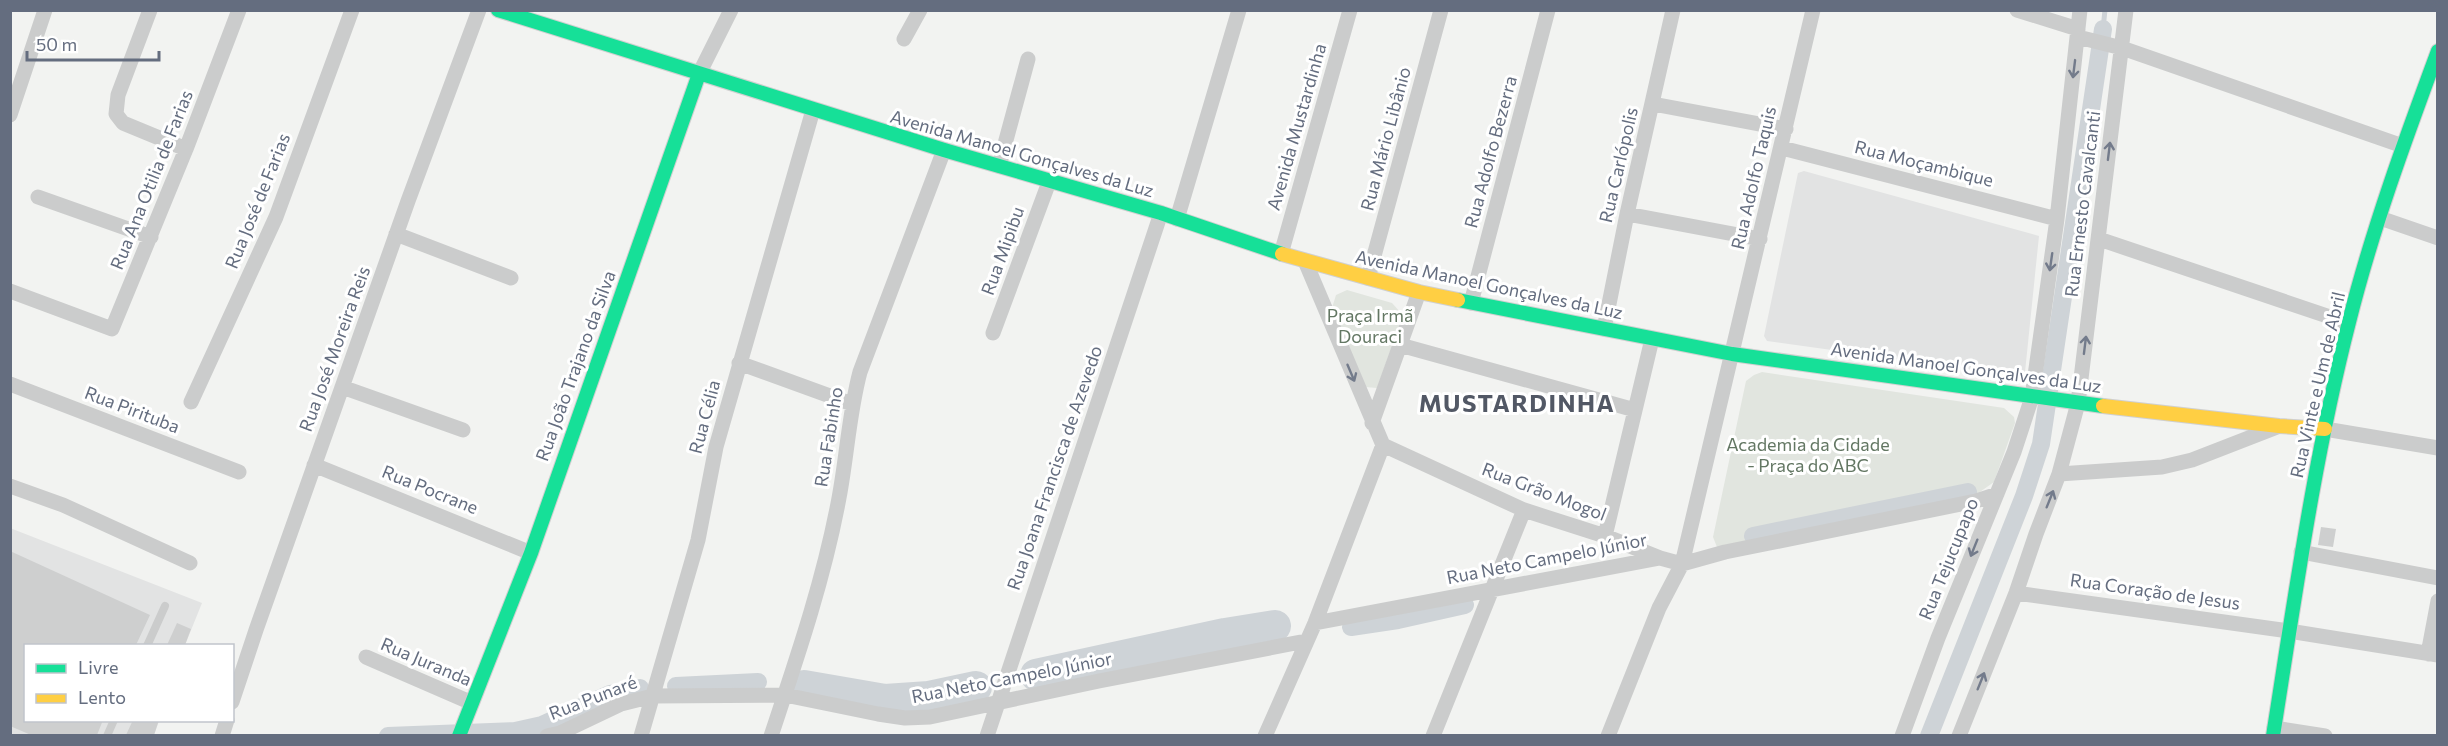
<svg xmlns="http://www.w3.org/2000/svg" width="2448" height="746" font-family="Commissioner,sans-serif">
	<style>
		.built { fill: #e2e3e3 }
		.green { fill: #e1e5df }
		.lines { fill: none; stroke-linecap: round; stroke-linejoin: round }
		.stream { stroke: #ced3d7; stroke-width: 5 }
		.canal { stroke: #ced3d7; stroke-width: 18 }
		.river { stroke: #ced3d7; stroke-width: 32 }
		.building { fill: #cecfcf }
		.fast-casing { stroke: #d0d0d0; stroke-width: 16 }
		.slow-casing { stroke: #d0d0d0; stroke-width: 16 }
		.lane { stroke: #cbcccc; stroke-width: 8 }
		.street { stroke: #cbcccc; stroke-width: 15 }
		.fast { stroke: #16e098; stroke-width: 14 }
		.slow { stroke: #ffcf43; stroke-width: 14 }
		.oneway { stroke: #737b8b }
		.labels { text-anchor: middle; stroke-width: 6; stroke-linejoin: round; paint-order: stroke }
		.street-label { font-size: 18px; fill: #646d7f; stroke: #fff }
		.park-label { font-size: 18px; fill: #637763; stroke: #fff }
		.district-label { font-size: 24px; font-weight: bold; letter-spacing: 1.5px; fill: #525865; stroke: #fff }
	</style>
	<rect width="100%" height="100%" fill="#f2f3f1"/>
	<path class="built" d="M1804,171L2039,236L2025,372L2018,376L1767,341L1764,336L1798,173Z
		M10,528L202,603L185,645L26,646V720L159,721L154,735H11Z"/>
	<path class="green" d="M1347,290L1392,303L1401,313L1400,323L1377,388L1365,387L1332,308L1336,295Z
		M1762,372L2004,408L2014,417L2015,423L1994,482L1977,494L1717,547L1713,537L1746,381L1754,375Z"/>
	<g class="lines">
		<path class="stream" d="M2103,29L2105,10"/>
		<path class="canal" d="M1753,536L1968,492
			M1351,627L1398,620L1465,605
			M676,686L758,682
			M388,736L515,731L542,725L610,694L640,688
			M1929,736L2024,496L2041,444L2103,29"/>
		<path class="river" d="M1036,675L1225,634L1275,626
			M804,686L885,700L929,697L976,687"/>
	</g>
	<path class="building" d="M2321,527L2336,529L2333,547L2318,545Z
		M10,551L150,615L136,645H26V720H103L97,735H31L10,726Z
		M177,623L191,629L185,645H167Z
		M133,720H159L154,735H126Z"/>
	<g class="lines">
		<g class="fast-casing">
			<path id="fast" d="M498,10L944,150L1161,213L1282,254
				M1458,300L1732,354L2103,406
				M459,736L531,553L699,74
				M2273,736C2295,597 2314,458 2349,322C2372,230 2405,140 2438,51"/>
		</g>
		<g class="slow-casing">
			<path id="slow" d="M1282,254L1419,292L1458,300
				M2103,406L2279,426L2325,429"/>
		</g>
		<path class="lane" d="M147,646L165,606
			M107,736L114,720"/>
		<path class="street" d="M150,10L118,95L116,114L123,123L186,149
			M2017,10L2078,29
			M2078,37L2122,48L2403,146
			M904,39L920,10
			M699,74L731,10
			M1653,104L1786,129
			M10,115L45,10
			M1782,148L2057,219
			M999,166L1028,59
			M38,197L151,237
			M1627,214L1760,239
			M2380,218L2438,238
			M1177,219L1239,10
			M396,234L511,278
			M2099,239L2348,323
			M1281,254L1350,10
			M1305,261L1383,445
			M1368,278L1441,10
			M10,291L112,329L186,149L239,10
			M1471,303L1548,10
			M1604,329L1627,214L1673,10
			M993,333L1049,182
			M1400,345L1635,410
			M739,363L852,404
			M10,384L239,472
			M342,387L463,430
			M191,402L276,217L352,10
			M1372,423L1419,292
			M2325,429L2438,448
			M1383,445L1524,510L1605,536L1660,558
			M314,465L531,553
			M2059,474L2162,467L2192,460L2277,427
			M10,486L63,505L190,563
			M1605,536L1652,339
			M2301,552L2438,578
			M2016,593L2289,631L2438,655
			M1315,623L1660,558L1682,564L1725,552L1976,501L1997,494
			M2428,654L2438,601
			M366,657L472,703
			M232,702L256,630L408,201L479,10
			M2274,728L2325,736
			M222,736L227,720
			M547,736L560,733L621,704L653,696L785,695L878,714L905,718L930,717L1099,681L1306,641
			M641,736L698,540L716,447L813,110
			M771,736C797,658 824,579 839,498C847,456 849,413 860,372L944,150
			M987,736L1161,213
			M1265,736L1315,623L1383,445
			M1433,736L1524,510
			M1608,736L1659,608L1682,564L1813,10
			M1902,736L1938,638L2014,452L2032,397L2057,219L2080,10
			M1959,736L2016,593L2036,534L2059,474L2078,403L2126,10"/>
		<use href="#fast" class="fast"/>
		<use href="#slow" class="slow"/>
	</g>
	<defs><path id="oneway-shaft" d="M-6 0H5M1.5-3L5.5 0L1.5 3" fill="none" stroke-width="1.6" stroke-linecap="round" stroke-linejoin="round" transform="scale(1.5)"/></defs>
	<g class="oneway">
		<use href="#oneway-shaft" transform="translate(2074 69) rotate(97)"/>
		<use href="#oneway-shaft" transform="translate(2109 151) rotate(-83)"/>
		<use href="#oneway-shaft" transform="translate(2051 262) rotate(98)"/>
		<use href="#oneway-shaft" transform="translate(2085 345) rotate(-83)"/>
		<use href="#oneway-shaft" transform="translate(1351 373) rotate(67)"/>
		<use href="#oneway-shaft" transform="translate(2050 499) rotate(-68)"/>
		<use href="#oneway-shaft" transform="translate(1974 548) rotate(112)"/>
		<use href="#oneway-shaft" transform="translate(1981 681) rotate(-68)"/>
	</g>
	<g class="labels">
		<g class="street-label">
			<text transform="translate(1297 127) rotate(-74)" y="6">Avenida Mustardinha</text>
			<text transform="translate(1386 139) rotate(-75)" y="6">Rua Mário Libânio</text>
			<text transform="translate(1491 152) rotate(-75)" y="6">Rua Adolfo Bezerra</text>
			<text transform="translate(1022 154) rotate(16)" y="6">Avenida Manoel Gonçalves da Luz</text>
			<text transform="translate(1924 164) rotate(14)" y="6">Rua Moçambique</text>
			<text transform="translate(1619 165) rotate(-77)" y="6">Rua Carlópolis</text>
			<text transform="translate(1754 178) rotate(-77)" y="6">Rua Adolfo Taquis</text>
			<text transform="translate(152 180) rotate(-68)" y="6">Rua Ana Otilia de Farias</text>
			<text transform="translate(258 201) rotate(-68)" y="6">Rua José de Farias</text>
			<text transform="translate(2083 204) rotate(-83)" y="6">Rua Ernesto Cavalcanti</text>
			<text transform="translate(1003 251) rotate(-70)" y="6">Rua Mipibu</text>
			<text transform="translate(1489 285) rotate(12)" y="6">Avenida Manoel Gonçalves da Luz</text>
			<text transform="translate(335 349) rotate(-70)" y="6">Rua José Moreira Reis</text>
			<text transform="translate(576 366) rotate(-70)" y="6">Rua João Trajano da Silva</text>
			<text transform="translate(1966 368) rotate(8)" y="6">Avenida Manoel Gonçalves da Luz</text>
			<text transform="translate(2318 385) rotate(-77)" y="6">Rua Vinte e Um de Abril</text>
			<text transform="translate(132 410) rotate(21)" y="6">Rua Pirituba</text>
			<text transform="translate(705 417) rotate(-75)" y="6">Rua Célia</text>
			<text transform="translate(829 437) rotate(-81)" y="6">Rua Fabinho</text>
			<text transform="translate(1055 468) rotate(-71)" y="6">Rua Joana Francisca de Azevedo</text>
			<text transform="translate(430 490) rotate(22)" y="6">Rua Pocrane</text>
			<text transform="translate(1544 492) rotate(21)" y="6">Rua Grão Mogol</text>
			<text transform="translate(1547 559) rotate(-11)" y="6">Rua Neto Campelo Júnior</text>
			<text transform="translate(1949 559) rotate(-68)" y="6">Rua Tejucupapo</text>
			<text transform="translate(2155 592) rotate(8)" y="6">Rua Coração de Jesus</text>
			<text transform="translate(426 662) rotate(23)" y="6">Rua Juranda</text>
			<text transform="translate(1012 678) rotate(-11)" y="6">Rua Neto Campelo Júnior</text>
			<text transform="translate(593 698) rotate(-21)" y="6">Rua Punaré</text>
		</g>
		<g class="park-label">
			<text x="1370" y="322">Praça Irmã<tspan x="1370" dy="21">Douraci</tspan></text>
			<text x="1808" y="451">Academia da Cidade<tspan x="1808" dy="21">- Praça do ABC</tspan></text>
		</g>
		<g class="district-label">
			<text x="1517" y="412">MUSTARDINHA</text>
		</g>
	</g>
	<rect width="2448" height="746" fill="none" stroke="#646d7f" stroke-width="24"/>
	<rect x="24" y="644" width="210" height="78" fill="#ffffff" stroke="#c1c5cc" stroke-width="1.5"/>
	<rect x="36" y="664" width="30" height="9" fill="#16e098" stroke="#c1c5cc" stroke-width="1.5"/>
	<text x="78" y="674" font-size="18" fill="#646d7f">Livre</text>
	<rect x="36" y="694" width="30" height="9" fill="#ffcf43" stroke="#c1c5cc" stroke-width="1.5"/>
	<text x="78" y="704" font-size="18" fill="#646d7f">Lento</text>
	<path d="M27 51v9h132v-9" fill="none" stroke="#646d7f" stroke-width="3"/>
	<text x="36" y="51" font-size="18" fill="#646d7f" stroke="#ffffff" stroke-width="4.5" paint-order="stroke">50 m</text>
</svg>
